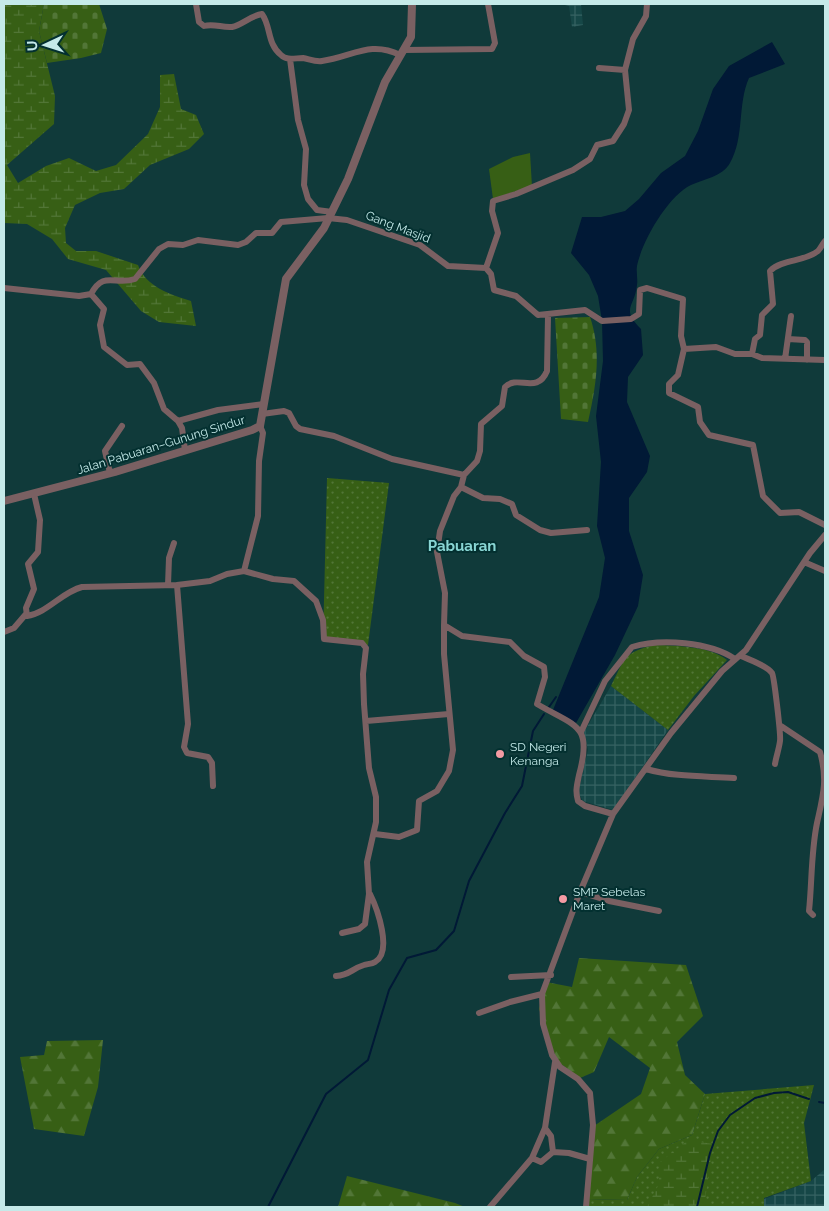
<svg xmlns="http://www.w3.org/2000/svg" width="829" height="1211" font-family="Raleway,sans-serif">
	<style>
		.industrial { fill: url(#industrial-grid) }
		.grass { fill: url(#grass-dots) }
		.forest { fill: url(#forest-firs) }
		.wetland { fill: url(#wetland-marsh) }
		.cemetery { fill: url(#cemetery-stones) }
		.garden { fill: #375f15 }
		.water { fill: #011936 }
		.lines { fill: none; stroke-linecap: round; stroke-linejoin: round }
		.stream { stroke: #011936; stroke-width: 2 }
		.minor { stroke: #7a6062; stroke-width: 6 }
		.tertiary { stroke: #7a6062; stroke-width: 8 }
		.poi-dot { fill: #f49aa3; stroke: #033030; stroke-width: 2 }
		.labels { text-anchor: middle; stroke-width: 4; stroke-linejoin: round; paint-order: stroke }
		.street-label { font-size: 12px; fill: #c5eae9; stroke: #033030 }
		.poi-label { font-size: 12px; fill: #c5eae9; stroke: #033030; text-anchor: start }
		.quarter-label { font-size: 15px; font-weight: bold; fill: #89d6d4; stroke: #033030 }
	</style>
	<defs>
		<pattern id="industrial-grid" width="8" height="8" patternUnits="userSpaceOnUse" patternTransform="scale(1.25)"><rect width="8" height="8" fill="#164747"/><path d="M0 4h8M4 0v8" fill="none" stroke="#366262"/></pattern>
		<pattern id="grass-dots" width="8" height="8" patternUnits="userSpaceOnUse" patternTransform="scale(1.25)"><rect width="8" height="8" fill="#375f15"/><path d="M2 2h.1M6 6h.1" fill="none" stroke="#527637" stroke-width="1.8" stroke-linecap="round"/></pattern>
		<pattern id="forest-firs" width="22" height="20" patternUnits="userSpaceOnUse" patternTransform="scale(1.25)"><rect width="22" height="20" fill="#375f15"/><path d="M5 1l3.5 6h-7zM16 11l3.5 6h-7z" fill="#527637"/></pattern>
		<pattern id="wetland-marsh" width="20" height="14" patternUnits="userSpaceOnUse" patternTransform="scale(1.25)"><rect width="20" height="14" fill="#375f15"/><path d="M1 5h8M5 5V1M11 12h8M15 12V8" fill="none" stroke="#527637"/></pattern>
		<pattern id="cemetery-stones" width="16" height="16" patternUnits="userSpaceOnUse" patternTransform="scale(1.25)"><rect width="16" height="16" fill="#375f15"/><path d="M2 7V4a2 2 0 0 1 4 0v3zM10 15v-3a2 2 0 0 1 4 0v3z" fill="#527637"/></pattern>
	</defs>
	<rect width="100%" height="100%" fill="#103a3a"/>
	<path class="industrial" d="M561,4H581L583,25L572,27L569,6Z
		M611,686L668,730L613,810L583,801L578,792L588,750L584,732Z
		M825,1169V1207H764V1199L811,1181Z"/>
	<path class="grass" d="M327,478L389,483L368,645L323,641Z
		M655,645C677,646 710,646 727,660L694,696L668,730L611,686C625,658 624,652 655,645Z
		M814,1085L804,1123L811,1181L764,1198V1207H585L586,1199L627,1200L637,1177L659,1149L692,1135L705,1094Z"/>
	<path class="forest" d="M579,958L686,965L703,1016L677,1042L685,1075L705,1094L692,1135L659,1149L637,1177L627,1200L586,1199L591,1128L641,1094L650,1068L609,1037L594,1072L580,1078L557,1061L539,1009L546,982L572,987Z
		M103,1040L98,1087L84,1136L34,1129L20,1057L44,1055L47,1041Z
		M347,1176L455,1203L465,1207H338Z"/>
	<path class="wetland" d="M4,4H44L39,31L55,96L54,124L7,165L18,183L46,166L69,158L96,171L116,165L148,134L160,107V75L174,74L181,109L196,115L204,134L189,149L150,165L124,189L100,193L75,205L65,228L66,243L76,251H96L138,265C145,286 171,295 191,301L196,326L159,322L141,311L106,270L68,259L52,239L27,224L4,223Z
		M688,1140L713,1144L704,1207H647L659,1184V1163Z"/>
	<path class="cemetery" d="M44,4H99L107,29L101,53L81,58L47,63L39,31Z
		M590,317C602,352 596,386 588,422L561,419L555,318Z"/>
	<path class="garden" d="M530,153L532,186L493,199L489,169L513,157Z"/>
	<path class="water" d="M772,42L785,64L749,78C737,105 745,136 730,163C722,177 704,179 691,185C668,196 642,241 637,266C636,272 638,279 637,285C635,307 620,308 641,329L643,355L628,377L627,402L650,456L647,472L629,498V531L643,575L638,606L615,655L576,723L553,710L599,597L605,558L597,526L601,462L596,416L603,361L602,321L598,296L589,275L571,253L582,217H601L625,211L639,199L661,173L685,156L698,131L713,89L729,66Z"/>
	<g class="lines">
		<path class="stream" d="M549,707L556,697
			M819,1102L825,1103
			M268,1207L326,1094L368,1060L389,990L407,958L436,950L454,931L469,881L505,813L522,786L533,731L544,714
			M697,1207L710,1153L718,1131L730,1115L755,1098L774,1093L788,1092L809,1099"/>
		<path class="minor" d="M196,4L199,22L204,26C214,23 222,28 232,27C242,25 250,16 262,14C271,26 267,44 281,55C287,61 295,58 303,58C309,59 315,62 322,61C352,57 370,40 400,55
			M404,50L492,49L495,43L488,4
			M290,59L298,120L306,149L304,185L308,199L317,210L332,212
			M599,68L625,70
			M486,268L498,233L492,211L493,201L516,194L573,170L590,159L597,145L613,141L624,124L629,110L625,70L633,39L646,16L647,4
			M4,288L79,296L91,294C104,270 115,286 135,279L159,249L168,244L183,245L198,240L238,245L246,242L256,233H272L281,222L328,218L347,220L420,245L448,266L486,268L491,274L494,290L516,296L538,315L585,310L602,321L631,319L639,314L640,290L647,288L683,299L681,336L684,349L716,347L735,354H752L762,358L825,360
			M91,294L104,309L100,325L104,347L127,365L140,364L154,383L164,409L178,421L182,428L185,450
			M548,316L547,371C537,395 518,374 505,387L502,406L481,424L480,451L477,461L464,475L461,487L454,496L440,531L437,552L445,593L444,625L462,636L510,642L524,656L544,667L545,677L537,704C576,727 593,724 579,775C577,785 575,791 578,801L585,806L613,814
			M788,339L805,340L807,342V360
			M684,349L678,375L669,384V393L698,407L700,422L709,435L753,445L763,496L780,513L799,512L825,525
			M752,354L755,339L760,335L762,315L773,304L770,271C782,259 804,262 818,251C821,248 823,243 825,241
			M785,359L791,316
			M262,414L284,411L289,413L296,426L300,429L334,436L392,459L464,475
			M178,421L218,410L264,404
			M110,473L105,451L122,426
			M461,487L483,498L500,499L512,504L516,515L540,530L551,533L587,530
			M34,494L40,520L38,552L28,564L34,589L26,608L27,616C47,613 62,592 82,587L177,585
			M804,562L825,571
			M244,571L258,516L259,461L263,433L260,426
			M168,585L169,558L174,543
			M4,632L14,628L26,614
			M741,656C750,660 766,665 772,673C774,676 781,735 780,741C779,749 776,757 775,764
			M366,721L449,714
			M781,726L820,752C828,780 823,796 817,823C811,852 812,883 809,911L813,915
			M581,732L605,681L632,647C661,638 710,642 735,659
			M646,769C674,777 704,776 734,778
			M213,786L212,763L208,757L187,753L184,747L188,724L177,585L210,581L227,574L244,571L273,579L294,581L316,601L323,620L324,639L362,643L366,648L363,674L364,704L369,768L376,797V822L367,862L369,894L365,924L359,929L342,933
			M375,834L399,837L417,830L419,801L437,791L449,771L453,750L444,654V625
			M580,892L609,901L659,911
			M336,976C350,975 351,969 364,965C367,964 372,964 375,962C393,952 377,908 370,894
			M511,977L551,975
			M479,1013L510,1002L542,994
			M545,1128L551,1136L553,1152
			M532,1158L541,1162L553,1152L569,1153L590,1159
			M490,1207L532,1158L545,1128L555,1062
			M586,1207L593,1125L590,1093L578,1079L560,1067L552,1055L543,1024L542,994L580,892L613,814L671,733L722,671L746,650L810,553L825,535"/>
		<path class="tertiary" d="M4,501L115,472L252,430L260,426L286,279L324,228L348,179L385,82L411,37L412,4"/>
	</g>
	<g class="poi-dot">
		<circle cx="500" cy="754" r="5"/>
		<circle cx="563" cy="899" r="5"/>
	</g>
	<g class="labels">
		<g class="street-label">
			<text transform="translate(398 227) rotate(21)" y="4">Gang Masjid</text>
			<text transform="translate(161 445) rotate(-17)" y="4">Jalan Pabuaran–Gunung Sindur</text>
		</g>
		<g class="poi-label">
			<text x="510" y="751">SD Negeri<tspan x="510" dy="14">Kenanga</tspan></text>
			<text x="573" y="896">SMP Sebelas<tspan x="573" dy="14">Maret</tspan></text>
		</g>
		<g class="quarter-label">
			<text x="462" y="551">Pabuaran</text>
		</g>
	</g>
	<rect width="829" height="1211" fill="none" stroke="#c5eae9" stroke-width="10"/>
	<g transform="translate(45 45) rotate(266)" stroke="#033030" stroke-width="4" paint-order="stroke">
	<path d="M0-4L9 19L0 12L-9 19Z" fill="#c5eae9"/>
	<text y="-8" font-size="14" font-weight="bold" text-anchor="middle" fill="#c5eae9">U</text>
	</g>
</svg>
